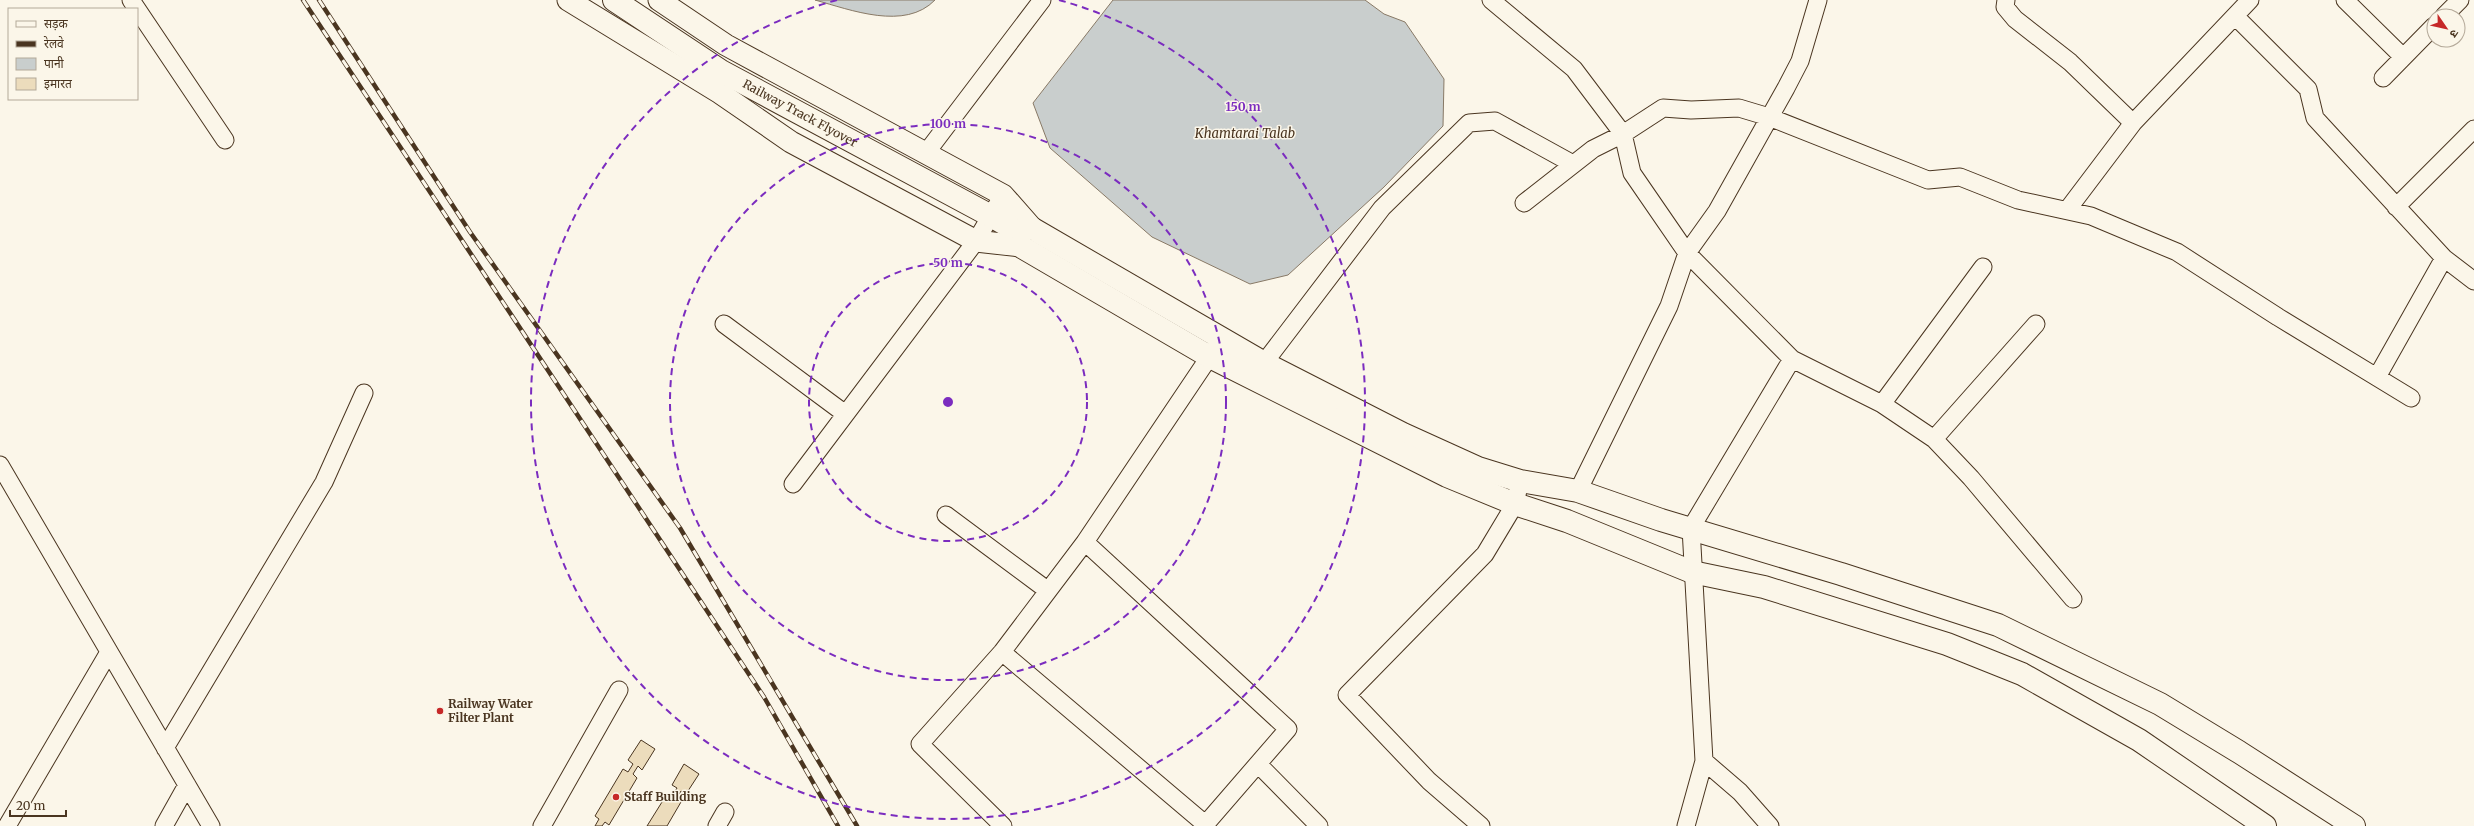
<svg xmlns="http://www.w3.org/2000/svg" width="2474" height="826" font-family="Merriweather,'Noto Sans Devanagari',serif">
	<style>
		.water { fill: #c9cecd; stroke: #887966 }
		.building { fill: #ecdcbc; stroke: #4a3520 }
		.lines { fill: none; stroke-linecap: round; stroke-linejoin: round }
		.minor-casing { stroke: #4a3520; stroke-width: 19 }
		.tertiary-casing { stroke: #4a3520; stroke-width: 23 }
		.primary-casing { stroke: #4a3520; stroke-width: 24 }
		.trunk-casing { stroke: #4a3520; stroke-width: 24 }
		.minor { stroke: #fbf6e9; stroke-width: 17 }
		.tertiary { stroke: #fbf6e9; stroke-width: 21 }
		.primary { stroke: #fbf6e9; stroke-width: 22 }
		.trunk { stroke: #fbf6e9; stroke-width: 22 }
		.rail-casing { stroke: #4a3520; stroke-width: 4.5 }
		.rail { stroke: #fbf6e9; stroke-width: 3; stroke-dasharray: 9; stroke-linecap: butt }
		.ring { fill: none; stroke: #7b2cbf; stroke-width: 2; stroke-dasharray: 7 5 }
		.poi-dot { fill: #c62828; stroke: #fbf6e9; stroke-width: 1.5 }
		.labels { text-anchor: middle; stroke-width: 3; stroke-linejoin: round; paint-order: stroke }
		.street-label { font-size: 12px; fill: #4a3520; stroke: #fbf6e9 }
		.poi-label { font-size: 12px; font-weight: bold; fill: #4a3520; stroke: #fbf6e9; text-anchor: start }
		.water-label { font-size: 13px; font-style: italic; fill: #4a3520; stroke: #fbf6e9 }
		.centre { fill: #7b2cbf; stroke: #fbf6e9; stroke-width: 2 }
		.ring-label { font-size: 12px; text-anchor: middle; font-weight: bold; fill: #7b2cbf; stroke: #fbf6e9; stroke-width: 3; stroke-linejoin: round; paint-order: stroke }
	</style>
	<rect width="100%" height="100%" fill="#fbf6e9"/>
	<path class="water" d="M815,0H935C905,31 851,10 815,0Z
		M1113,0H1365L1384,14L1405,22L1444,79L1443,126L1384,187L1288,275L1250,284L1152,237L1050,148L1033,103Z"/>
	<path class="building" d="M641,740L655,749L642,770L638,766L633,774L637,778L609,825L605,822L602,826H595L599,819L595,816L623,769L628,772L633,764L628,760Z
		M684,764L699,774L686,794L681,791L676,799L681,802L667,826H647L667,794L672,797L677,788L672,785Z"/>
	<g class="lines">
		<g class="minor-casing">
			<path id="minor" d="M131,0L225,140
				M1491,0L1574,69L1623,134L1632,173L1687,253L1792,359L1882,404L1934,439L1971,478L2073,599
				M2006,0L2005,7L2015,19L2070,62L2133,123
				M2345,0L2403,57
				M2235,16L2308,89L2315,118L2444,258L2474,281
				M2444,16L2460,0
				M2383,78L2434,26
				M926,153L1042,0
				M1524,203L1593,149L1623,134L1663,108L1691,110L1739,108L1769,117L1928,180L1960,177L2018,200L2091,216L2177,252L2278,317L2411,398
				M2396,207L2474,129
				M2068,209L2133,123L2250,0
				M724,324L844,413
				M1264,363L1382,208L1469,123L1495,121L1573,164
				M2377,377L2444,258
				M1882,404L1983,267
				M1934,439L2036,324
				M0,465L211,826
				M793,484L976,241L1003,195
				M1578,491L1669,306L1687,253L1717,211L1786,88L1800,61L1818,0
				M946,515L1047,590
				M1085,542L1288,729L1204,826
				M1002,652L1205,824
				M165,748L324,482L364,393
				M1704,761L1740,792L1770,826
				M1258,764L1319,826
				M7,826L109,652
				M164,826L187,785
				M542,826L619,690
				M717,826L725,812
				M1003,826L920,744L1002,652L1085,542L1216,347
				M1481,826L1429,781L1347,695L1485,554L1515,504L1520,481
				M1686,826L1704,761L1691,528L1792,359"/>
		</g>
		<g class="tertiary-casing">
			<path id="tertiary" d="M568,0L720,93L791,142L976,241L1020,246
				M659,0L726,45L1003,195L1033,229"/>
		</g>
		<g class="primary-casing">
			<g id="primary">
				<path id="s1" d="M614,0L721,71L991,216"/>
				<path d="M1010,227L1033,229L1264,363L1403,434L1478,468L1520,481L1578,491L1661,520L1841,574L1998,625L2160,704L2239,752L2354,826"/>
				<path d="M1010,227L1020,246L1210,357L1447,476L1515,504L1567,521L1692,572L1764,587L1947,644L2022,674L2139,740L2265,826"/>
			</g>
		</g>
		<g class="trunk-casing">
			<path id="trunk" d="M991,216L1010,227"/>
		</g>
		<use href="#minor" class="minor"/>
		<use href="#tertiary" class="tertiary"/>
		<use href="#primary" class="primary"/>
		<use href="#trunk" class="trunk"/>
		<g class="rail-casing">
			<path id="rail" d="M303,0L764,697L838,826
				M319,0L470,232L680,528L857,826"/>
		</g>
		<use href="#rail" class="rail"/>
	</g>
	<g class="ring">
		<circle cx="948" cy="402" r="139"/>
		<circle cx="948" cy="402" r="278"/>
		<path d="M1059 0A417 417 0 1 1 837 0"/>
	</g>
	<g class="poi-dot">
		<circle cx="440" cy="711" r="4"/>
		<circle cx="616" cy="797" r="4"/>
	</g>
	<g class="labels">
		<g class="street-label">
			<text dy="4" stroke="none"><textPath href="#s1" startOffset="218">Railway Track Flyover</textPath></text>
		</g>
		<g class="poi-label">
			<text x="448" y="708">Railway Water<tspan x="448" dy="14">Filter Plant</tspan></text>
			<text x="624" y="801">Staff Building</text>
		</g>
		<g class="water-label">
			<text x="1245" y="138">Khamtarai Talab</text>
		</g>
	</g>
	<circle cx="948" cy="402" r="6" class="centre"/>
	<g class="ring-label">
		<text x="1243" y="111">150 m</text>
		<text x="948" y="128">100 m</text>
		<text x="948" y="267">50 m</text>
	</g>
	<rect x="8" y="8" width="130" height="92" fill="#fbf6e9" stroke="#b4a999"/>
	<rect x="16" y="21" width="20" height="6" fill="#fbf6e9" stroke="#b4a999"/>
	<text x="44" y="28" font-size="12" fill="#4a3520">सड़क</text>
	<rect x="16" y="41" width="20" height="6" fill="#4a3520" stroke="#b4a999"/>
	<text x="44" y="48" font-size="12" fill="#4a3520">रेलवे</text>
	<rect x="16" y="58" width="20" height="12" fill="#c9cecd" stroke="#b4a999"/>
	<text x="44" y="68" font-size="12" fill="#4a3520">पानी</text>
	<rect x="16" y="78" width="20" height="12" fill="#ecdcbc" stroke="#b4a999"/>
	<text x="44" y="88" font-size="12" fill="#4a3520">इमारत</text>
	<g transform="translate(2446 28) rotate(124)"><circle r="19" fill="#fbf6e9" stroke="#b4a999"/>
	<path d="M0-3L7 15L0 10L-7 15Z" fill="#c62828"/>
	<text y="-6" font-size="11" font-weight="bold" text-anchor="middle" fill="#4a3520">उ</text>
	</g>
	<path d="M10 810v6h56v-6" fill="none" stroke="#4a3520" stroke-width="2"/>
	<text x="16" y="810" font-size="12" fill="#4a3520" stroke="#fbf6e9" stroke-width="3" paint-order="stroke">20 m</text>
</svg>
